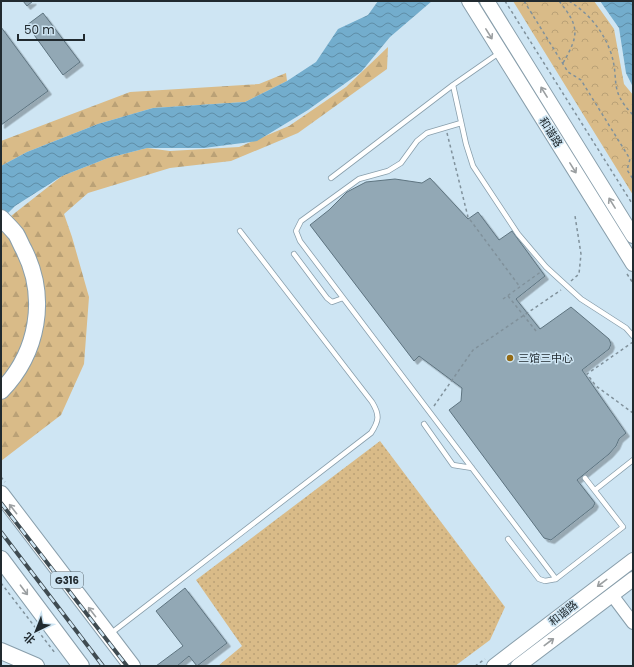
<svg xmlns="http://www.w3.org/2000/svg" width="634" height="667" font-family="Poppins,'Noto Sans SC',sans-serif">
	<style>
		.grass { fill: url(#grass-dots) }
		.forest { fill: url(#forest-firs) }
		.park { fill: url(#park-crowns) }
		.water { fill: url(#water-waves) }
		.building { fill: #92a8b5; stroke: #5e7480; filter: url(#shadow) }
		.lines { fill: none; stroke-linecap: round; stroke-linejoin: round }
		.lane-casing { stroke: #889eab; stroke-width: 6 }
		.secondary-casing { stroke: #889eab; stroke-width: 14 }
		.primary-casing { stroke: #889eab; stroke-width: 16 }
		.highway-casing { stroke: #889eab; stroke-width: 18 }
		.path { stroke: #80919b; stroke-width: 1.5; stroke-dasharray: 3 3; stroke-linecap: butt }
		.lane { stroke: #fff; stroke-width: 4.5 }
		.secondary { stroke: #fff; stroke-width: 12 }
		.primary { stroke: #fff; stroke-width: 14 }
		.highway { stroke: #fff; stroke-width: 16 }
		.rail-casing { stroke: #3f4b51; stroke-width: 4 }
		.rail { stroke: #cee5f3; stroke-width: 2.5; stroke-dasharray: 8; stroke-linecap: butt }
		.path-bridge { stroke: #80919b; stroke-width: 1.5; stroke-dasharray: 3 3; stroke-linecap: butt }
		.oneway { stroke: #9b9fa1 }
		.poi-dot { fill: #946b15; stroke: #cee5f3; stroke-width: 1.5 }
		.labels { text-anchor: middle; stroke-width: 3; stroke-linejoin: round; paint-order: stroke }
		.shield { fill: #cee5f3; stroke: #55626a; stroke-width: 1 }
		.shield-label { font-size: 10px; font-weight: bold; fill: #212a2f }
		.street-label { font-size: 11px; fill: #212a2f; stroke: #cee5f3 }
		.poi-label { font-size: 11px; fill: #212a2f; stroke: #cee5f3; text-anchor: start }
	</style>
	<defs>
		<pattern id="grass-dots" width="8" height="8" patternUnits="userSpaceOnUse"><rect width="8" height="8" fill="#d9bb88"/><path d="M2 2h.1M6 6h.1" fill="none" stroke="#baa176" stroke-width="1.8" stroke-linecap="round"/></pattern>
		<pattern id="forest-firs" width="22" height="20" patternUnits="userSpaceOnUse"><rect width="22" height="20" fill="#d9bb88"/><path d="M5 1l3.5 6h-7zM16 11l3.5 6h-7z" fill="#baa176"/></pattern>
		<pattern id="park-crowns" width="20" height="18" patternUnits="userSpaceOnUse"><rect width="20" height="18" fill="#d9bb88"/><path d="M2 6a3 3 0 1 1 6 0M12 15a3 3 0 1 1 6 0" fill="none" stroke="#baa176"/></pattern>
		<pattern id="water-waves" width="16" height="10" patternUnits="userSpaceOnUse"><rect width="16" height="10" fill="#73adcd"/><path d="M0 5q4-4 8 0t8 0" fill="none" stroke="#5e8da7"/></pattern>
		<filter id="shadow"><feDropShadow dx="3.5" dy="3.5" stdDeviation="0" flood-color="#0004"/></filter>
	</defs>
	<rect width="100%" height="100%" fill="#cee5f3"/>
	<path class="grass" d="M380,441L505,607L490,640L455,666H218L242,646L196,580Z"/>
	<path class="forest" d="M388,47L387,69L298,133L231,161L170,168L88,193L64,214L72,237L89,297L84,364L61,415L1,461V229L11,216L62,176L108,158L147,148L170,151L239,147L289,126L346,87Z
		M286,73L287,81L245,102L153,108L98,124L27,152L1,166V141L130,92L259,84Z"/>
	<path class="park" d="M513,1H594L614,29L624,84L633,95V195Z"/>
	<path class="water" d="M378,1H432L390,37L361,72L308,110L257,141L204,148H147L108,158L62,176L15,206L1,220V166L27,152L98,124L153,108L245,102L287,81L316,62L338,29L368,15Z
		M600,1H633V87L626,73L619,28Z"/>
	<path class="building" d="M23,1H33L27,6Z
		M43,13L80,62L63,75L27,25Z
		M1,27L48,91L1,125Z
		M430,178L468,219L478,212L499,240L512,231L545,276L516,299L540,329L571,307L609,339L611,344L609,349L582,370L626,433L619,439L616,446L609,454L577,480L595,503L593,507L551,540L544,538L449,410L461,401L462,388L419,356L414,361L310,225L329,210L347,192L366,182L395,179L422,183Z
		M185,588L227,643L197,666L189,656L177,666H156L183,646L156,611Z"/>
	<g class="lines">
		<g class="lane-casing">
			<path id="lane" d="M453,85L466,144L473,166L518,234L546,267L581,299L626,328L633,336
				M461,123L427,133L417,141L401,163L388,171L359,179L301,221L296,231L300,241L556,579L623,527L585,478
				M331,178L453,85L499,53
				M294,254L327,298L332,302L343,298
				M424,424L453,465L472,468
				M595,490L633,460
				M508,539L539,579L545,581L556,579
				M110,634L371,433C379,421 380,415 372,402L240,231"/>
		</g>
		<g class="secondary-casing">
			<path id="secondary" d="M612,595L633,623"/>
		</g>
		<g class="primary-casing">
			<path id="primary" d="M469,1L633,264
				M487,1L633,236
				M494,666L633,560
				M518,666L633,579"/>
		</g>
		<g class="highway-casing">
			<path id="highway" d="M1,218C6,223 11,228 16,234C19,239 21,245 24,250C48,298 38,353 1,391
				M1,494L132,666
				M1,559L81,666
				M1,651L36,666"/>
		</g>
		<path class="path" d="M505,1L633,205
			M524,1L568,72L581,80L630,159L627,170L633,179
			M559,1C580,27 579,35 563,63
			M569,1C588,13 603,30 611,53C620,81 608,89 633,115
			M447,133L468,217L520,287
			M627,274L633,283
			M571,281L579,274L581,254L575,216
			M503,299L542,271
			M633,342L587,374L596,386L633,413
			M434,406L473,350L561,290
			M1,477L5,482
			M1,583L55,653
			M475,666L485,659"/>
		<use href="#lane" class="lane"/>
		<use href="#secondary" class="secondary"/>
		<use href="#primary" class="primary"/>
		<use href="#highway" class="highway"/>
		<g class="rail-casing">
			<path id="rail" d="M1,503L127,666
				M1,532L103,666"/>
		</g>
		<use href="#rail" class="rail"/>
		<path class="path-bridge" d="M508,296L536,331"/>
	</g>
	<defs><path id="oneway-shaft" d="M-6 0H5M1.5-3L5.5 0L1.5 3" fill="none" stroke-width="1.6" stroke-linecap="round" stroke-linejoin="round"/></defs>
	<g class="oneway">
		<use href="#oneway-shaft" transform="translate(489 34) rotate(58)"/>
		<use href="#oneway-shaft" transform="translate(544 92) rotate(-122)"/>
		<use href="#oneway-shaft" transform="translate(573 168) rotate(58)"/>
		<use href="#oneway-shaft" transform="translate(612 203) rotate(-122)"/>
		<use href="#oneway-shaft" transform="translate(13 509) rotate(-128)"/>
		<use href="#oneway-shaft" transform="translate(602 583) rotate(143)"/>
		<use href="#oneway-shaft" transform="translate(24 590) rotate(53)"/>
		<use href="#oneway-shaft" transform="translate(92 612) rotate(-128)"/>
		<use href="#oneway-shaft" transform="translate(549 642) rotate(-37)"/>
	</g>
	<circle class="poi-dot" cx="510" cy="358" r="4"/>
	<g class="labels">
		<rect class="shield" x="51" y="572" width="32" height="16" rx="3"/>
		<g class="shield-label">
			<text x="67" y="584">G316</text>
		</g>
		<g class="street-label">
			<text transform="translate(551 132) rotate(58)" y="4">和谐路</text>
			<text transform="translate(563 613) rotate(-38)" y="4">和谐路</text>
		</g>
		<g class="poi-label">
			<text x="518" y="362">三馆三中心</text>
		</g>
	</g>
	<rect width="634" height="667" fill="none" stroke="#212a2f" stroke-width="4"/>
	<g transform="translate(36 631) rotate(223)" stroke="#cee5f3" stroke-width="3" paint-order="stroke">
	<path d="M0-3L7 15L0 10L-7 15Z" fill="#212a2f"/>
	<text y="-6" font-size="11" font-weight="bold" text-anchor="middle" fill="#212a2f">北</text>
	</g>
	<path d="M18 34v6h66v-6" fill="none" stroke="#212a2f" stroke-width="2"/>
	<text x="24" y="34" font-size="12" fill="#212a2f" stroke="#cee5f3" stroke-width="3" paint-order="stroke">50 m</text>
</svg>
